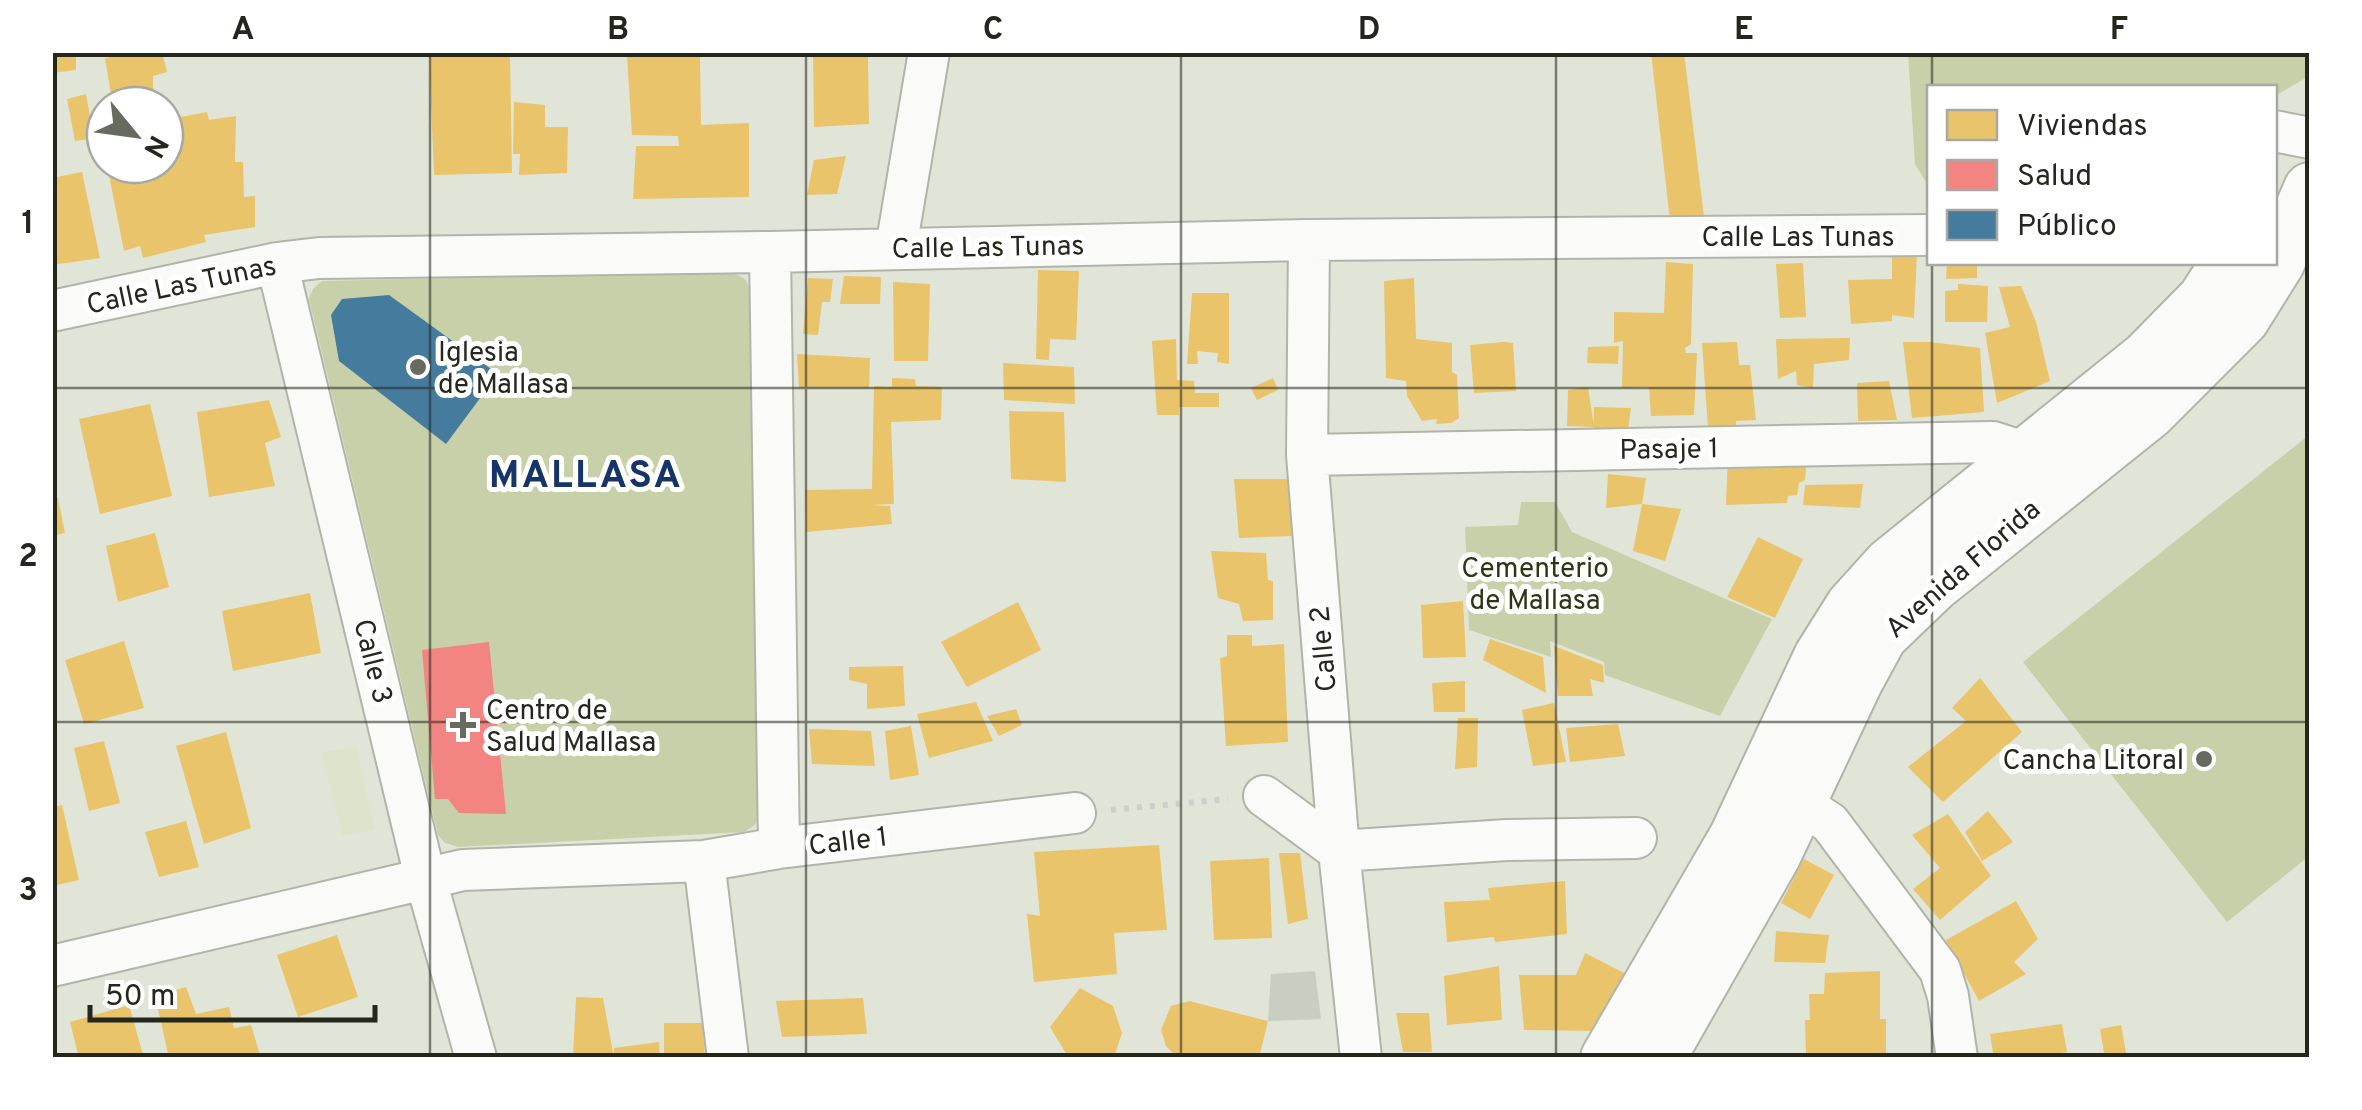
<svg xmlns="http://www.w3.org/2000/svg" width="2362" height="1110" font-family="Overpass,sans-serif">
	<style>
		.built { fill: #dee4cb }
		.green { fill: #c7d0a9 }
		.homes { fill: #e9c46a }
		.health { fill: #f28482 }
		.public { fill: #457b9d }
		.building { fill: #cacdc2 }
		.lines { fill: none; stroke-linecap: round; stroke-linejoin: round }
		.minor-casing { stroke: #b1b4a9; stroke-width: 44 }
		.major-casing { stroke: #b1b4a9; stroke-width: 56 }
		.path { stroke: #cdcfca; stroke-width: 6; stroke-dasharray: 5 8; stroke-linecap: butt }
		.minor { stroke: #fafbf9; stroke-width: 40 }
		.major { stroke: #fafbf9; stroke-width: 52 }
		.grid { fill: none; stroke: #25271d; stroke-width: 2.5; stroke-opacity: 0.55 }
		.poi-dot { fill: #676a5e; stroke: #fff; stroke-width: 4 }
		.labels { text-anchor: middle; stroke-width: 10; stroke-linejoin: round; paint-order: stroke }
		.street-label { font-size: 28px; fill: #25271d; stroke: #fff }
		.poi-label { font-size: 28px; fill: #25271d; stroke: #fff; text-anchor: start }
		.park-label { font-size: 28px; fill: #2f3512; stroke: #fff }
		.district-label { font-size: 38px; font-weight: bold; letter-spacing: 2.5px; fill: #17346a; stroke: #fff }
		.neatline { fill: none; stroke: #25271d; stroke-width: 4 }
		.grid-label { font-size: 32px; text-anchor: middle; font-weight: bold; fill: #25271d }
	</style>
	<rect width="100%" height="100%" fill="#e1e5d7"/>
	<path class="built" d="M356,746L375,829L343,836L321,753Z"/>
	<path class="green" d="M1908,53H2309V76L2275,96L2274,88H1930L1929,187L1915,164Z
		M730,271L745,279L753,294L760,814L755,825L744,832L458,847L445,843L438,835L309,299L313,289L322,281Z
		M2309,435V856L2227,922L2023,662Z
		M1521,502H1555L1572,532L1772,619L1720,716L1605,675L1604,662L1550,641L1551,657L1469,630L1465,527L1518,525Z"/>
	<path class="homes" d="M52,52H76V70L52,73Z
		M144,52H162L167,72L153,76V91L112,101L105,58Z
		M429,52H487L488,57L510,54L512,173L434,175Z
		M1651,52H1684L1704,217L1670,221Z
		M700,54L701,125L749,123V197L633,199L636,146H679L678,136L632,135L627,56Z
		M813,54L868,56L869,124L814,127Z
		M86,94L94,138L75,141L67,99Z
		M514,102L545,105V127H568L567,173L519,175L520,154H513Z
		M207,112L209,120L236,116L235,162H243L244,197L255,196V227L204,235L206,242L143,258L140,246L124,251L107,165H141L143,178L165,172V120Z
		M846,156L837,194L807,195L814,160Z
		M82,172L100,258L52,265V178Z
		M1892,251L1917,253L1914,318L1892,315V321L1851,324L1848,280L1892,279Z
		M1666,262L1693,264L1691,344L1685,348L1686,353H1697L1694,415L1651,416L1649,387L1622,388L1623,341L1614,343V312L1664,313Z
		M1947,262H1977V278L1946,279Z
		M1803,263L1806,317L1780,318L1776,264Z
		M1038,270L1079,271L1076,340L1050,339L1049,360L1036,359Z
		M844,276L881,277L880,304H840Z
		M808,278L833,279L830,302H822L818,335L803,334Z
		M1414,278L1416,339L1452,343V372L1457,375L1459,418L1451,423L1436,424L1437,419L1422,421L1407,396L1406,381L1386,378L1384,281Z
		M893,282L930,284L928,361H894Z
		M1958,284L1988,286L1987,322H1945V291L1958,290Z
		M2021,286L2036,322L2050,381L1997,403L1985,333L2010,327L1999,287Z
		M1192,293H1229V364L1217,362L1218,353L1197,351L1198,364H1187Z
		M1850,338L1849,360L1814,364L1813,388L1797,385L1796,371L1778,379L1776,339Z
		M1176,339L1177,380L1194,381L1195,393H1219V407H1179V415H1157L1152,341Z
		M1503,342L1513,343L1516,391L1474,393L1470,345Z
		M1737,342L1739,365H1750L1756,420L1736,421V428H1708L1702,343Z
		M1903,342H1930L1980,348L1984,412L1912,418Z
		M1619,346L1618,364L1587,363L1588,347Z
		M797,354L870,358L869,388H799Z
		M1003,363L1074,367L1075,404L1004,400Z
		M892,378L915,379L916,386L942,387L941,420L891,422L894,504L870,505L890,506L892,524L806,532L805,490L872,489L874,386L892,387Z
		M1273,378L1278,390L1257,400L1251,388Z
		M1889,381L1897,420L1858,421L1857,383Z
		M1588,387L1594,427L1567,426L1568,390Z
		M269,400L281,437L265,443L275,486L209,497L197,412Z
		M150,404L172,496L100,514L79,419Z
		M1594,407L1631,408L1628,430L1593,431Z
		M1009,411L1064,412L1066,482L1011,479Z
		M1808,449L1805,480L1799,483L1797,495L1788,496L1787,503L1726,505L1728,452Z
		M1608,474L1646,478L1642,504L1681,509L1665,561L1633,551L1642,504L1606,508Z
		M1234,479H1289L1293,536L1239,538Z
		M1863,484L1860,508L1803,505L1805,485Z
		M58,498L65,533L52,536V499Z
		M155,533L169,587L118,602L106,546Z
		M1758,537L1803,559L1775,618L1727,597Z
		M1211,551L1266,553L1268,580L1273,581V620L1243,621L1239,604L1218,598Z
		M310,593L321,653L233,671L222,611Z
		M1463,601L1466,657L1423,658L1421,605Z
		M1018,602L1041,650L967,687L941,642Z
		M1227,635H1252V646L1284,644L1288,742L1226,746L1220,658L1227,656Z
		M1490,639L1543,657L1546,693L1483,660Z
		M124,641L144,708L84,724L65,660Z
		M1554,646L1603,665L1604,683L1590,679L1593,696H1558Z
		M903,666L905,706L867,709V684L849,680V667Z
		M1980,678L2022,732L1943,802L1908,767L1966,721L1952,708Z
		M1465,681V712H1434L1432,683Z
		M976,702L993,741L929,758L917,714Z
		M1554,703L1566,762L1533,766L1522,710Z
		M1016,709L1022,725L999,736L987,716Z
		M1458,718H1478L1477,767L1455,769Z
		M1618,724L1625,756L1570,762L1566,728Z
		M911,726L919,775L890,780L885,731Z
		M809,729L871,731L875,766L812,764Z
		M226,732L251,828L204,844L176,746Z
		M104,741L120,803L89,811L74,748Z
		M62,805L79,880L52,886V808Z
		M1988,811L2013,842L1982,861L1965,832Z
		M1948,814L1991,876L1940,920L1913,889L1940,868L1912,835Z
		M186,821L199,867L159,877L145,832Z
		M1159,845L1167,930L1114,933L1117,974L1034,982L1027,914L1040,916L1034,852Z
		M1279,853H1300L1308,919L1288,924Z
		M1269,858L1272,938L1214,940L1210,861Z
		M1804,859L1834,875L1810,919L1781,903Z
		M1565,881L1567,934L1495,942L1494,937L1447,942L1444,902L1490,900L1488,888Z
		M2016,901L2038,939L2014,962L2026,974L1979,1001L1946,940Z
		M1776,931L1829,935L1825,963L1774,962Z
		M337,935L358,997L298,1017L277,955Z
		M1585,953L1636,979L1610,1031L1524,1030L1519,975H1576Z
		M1499,966L1502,1020L1447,1025L1444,976Z
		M1880,971V1019H1886V1058L1806,1054L1805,1020H1810L1809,994H1824L1825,973Z
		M186,987L196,1014L229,1007L234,1028L251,1025L261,1058H169L155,996Z
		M1080,988L1113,1006L1122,1033L1114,1057L1067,1055L1050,1027Z
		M576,997L603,998L614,1058L573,1057Z
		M863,998L867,1034L782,1037L776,1001Z
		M1189,1001L1268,1021L1259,1058H1178L1166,1046L1161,1030L1171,1006Z
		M129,1005L144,1058H79L70,1022Z
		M1396,1013H1429L1432,1052H1403Z
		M664,1023H703L705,1058H664Z
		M2062,1024L2067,1052L2027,1058H1994L1990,1034Z
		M2121,1025L2127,1058H2105L2100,1029Z
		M659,1042L660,1058H614V1048Z"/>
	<path class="health" d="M489,642L506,814L459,813L448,799H435L422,650Z"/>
	<path class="public" d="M389,295L498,374L446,444L339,361L331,315L342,299Z"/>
	<path class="building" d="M1315,971L1321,1019L1268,1021L1271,974Z"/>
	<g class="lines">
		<g class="minor-casing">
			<path id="minor" d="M2274,131L2310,138
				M1309,240L1307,455L1339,851L1361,1058
				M896,248L929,52
				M770,252L779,848
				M277,263L425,877L476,1058
				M52,311L277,263L319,258L770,252L1309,240L1930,235
				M1307,455L1993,442L2030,454
				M1264,796L1339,851L1507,840L1636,838
				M1800,803L1830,823L1940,970L1948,996L1957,1058
				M704,861L728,1058
				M52,966L463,870L704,861L779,848L1075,813"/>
		</g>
		<g class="major-casing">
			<path id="major" d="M1607,1058L1736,836L1820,657L1852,606L1890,564L2147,357L2204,299L2228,262
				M1659,1058L1774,856L1857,680L1881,636L1933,586L2149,413L2243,319L2278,263L2310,189"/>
		</g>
		<path class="path" d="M1111,810L1228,799"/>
		<use href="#minor" class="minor"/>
		<use href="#major" class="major"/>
	</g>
	<path class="grid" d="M430,52V1058M806,52V1058M1181,52V1058M1556,52V1058M1932,52V88M1932,262V1058M52,388H2310M52,722H2310"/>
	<g class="poi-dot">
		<circle cx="418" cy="367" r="10"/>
		<path d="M458 710h10v10h10v10h-10v10h-10v-10h-10v-10h10z"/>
		<circle cx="2204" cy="759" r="10"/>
	</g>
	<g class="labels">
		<g class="street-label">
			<text x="1798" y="246">Calle Las Tunas</text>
			<text transform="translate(988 246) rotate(-1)" y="10">Calle Las Tunas</text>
			<text transform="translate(181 284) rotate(-12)" y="10">Calle Las Tunas</text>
			<text transform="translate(1669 448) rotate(-1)" y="10">Pasaje 1</text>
			<text transform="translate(1962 568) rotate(-41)" y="10">Avenida Florida</text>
			<text transform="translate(1322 649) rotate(-95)" y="10">Calle 2</text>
			<text transform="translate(374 661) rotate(76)" y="10">Calle 3</text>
			<text transform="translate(848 840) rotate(-7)" y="10">Calle 1</text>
		</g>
		<g class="poi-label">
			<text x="438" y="361">Iglesia<tspan x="438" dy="32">de Mallasa</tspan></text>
			<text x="486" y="719">Centro de<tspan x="486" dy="32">Salud Mallasa</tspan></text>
			<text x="2184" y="769" text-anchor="end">Cancha Litoral</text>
		</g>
		<g class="park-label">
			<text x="1535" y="577">Cementerio<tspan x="1535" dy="32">de Mallasa</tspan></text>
		</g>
		<g class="district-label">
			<text x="586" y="487">MALLASA</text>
		</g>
	</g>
	<rect width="2362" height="1110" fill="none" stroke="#ffffff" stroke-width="110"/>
	<rect x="1927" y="85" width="350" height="180" fill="#ffffff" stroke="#a8a9a5" stroke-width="2.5"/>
	<rect x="1947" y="110" width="50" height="30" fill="#e9c46a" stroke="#a8a9a5" stroke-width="2.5"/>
	<text x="2017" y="135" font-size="30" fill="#25271d">Viviendas</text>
	<rect x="1947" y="160" width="50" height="30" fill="#f28482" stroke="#a8a9a5" stroke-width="2.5"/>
	<text x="2017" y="185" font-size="30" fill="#25271d">Salud</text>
	<rect x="1947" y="210" width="50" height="30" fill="#457b9d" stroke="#a8a9a5" stroke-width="2.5"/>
	<text x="2017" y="235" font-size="30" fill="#25271d">Público</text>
	<g transform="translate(135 135) rotate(119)"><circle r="48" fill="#ffffff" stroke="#a8a9a5" stroke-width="2.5"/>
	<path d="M0-8L18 38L0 25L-18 38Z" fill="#676a5e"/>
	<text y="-15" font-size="28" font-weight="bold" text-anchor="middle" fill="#25271d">N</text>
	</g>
	<path d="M90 1005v15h285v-15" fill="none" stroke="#25271d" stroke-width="5"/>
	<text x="105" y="1005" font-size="30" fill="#25271d" stroke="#ffffff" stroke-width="8" paint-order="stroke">50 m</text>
	<rect x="55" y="55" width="2252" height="1000" class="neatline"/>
	<g class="grid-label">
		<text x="243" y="39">A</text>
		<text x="618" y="39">B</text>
		<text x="993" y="39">C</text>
		<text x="1369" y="39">D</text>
		<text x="1744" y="39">E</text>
		<text x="2119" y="39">F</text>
		<text x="28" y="233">1</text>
		<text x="28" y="566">2</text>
		<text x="28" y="900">3</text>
	</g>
</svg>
